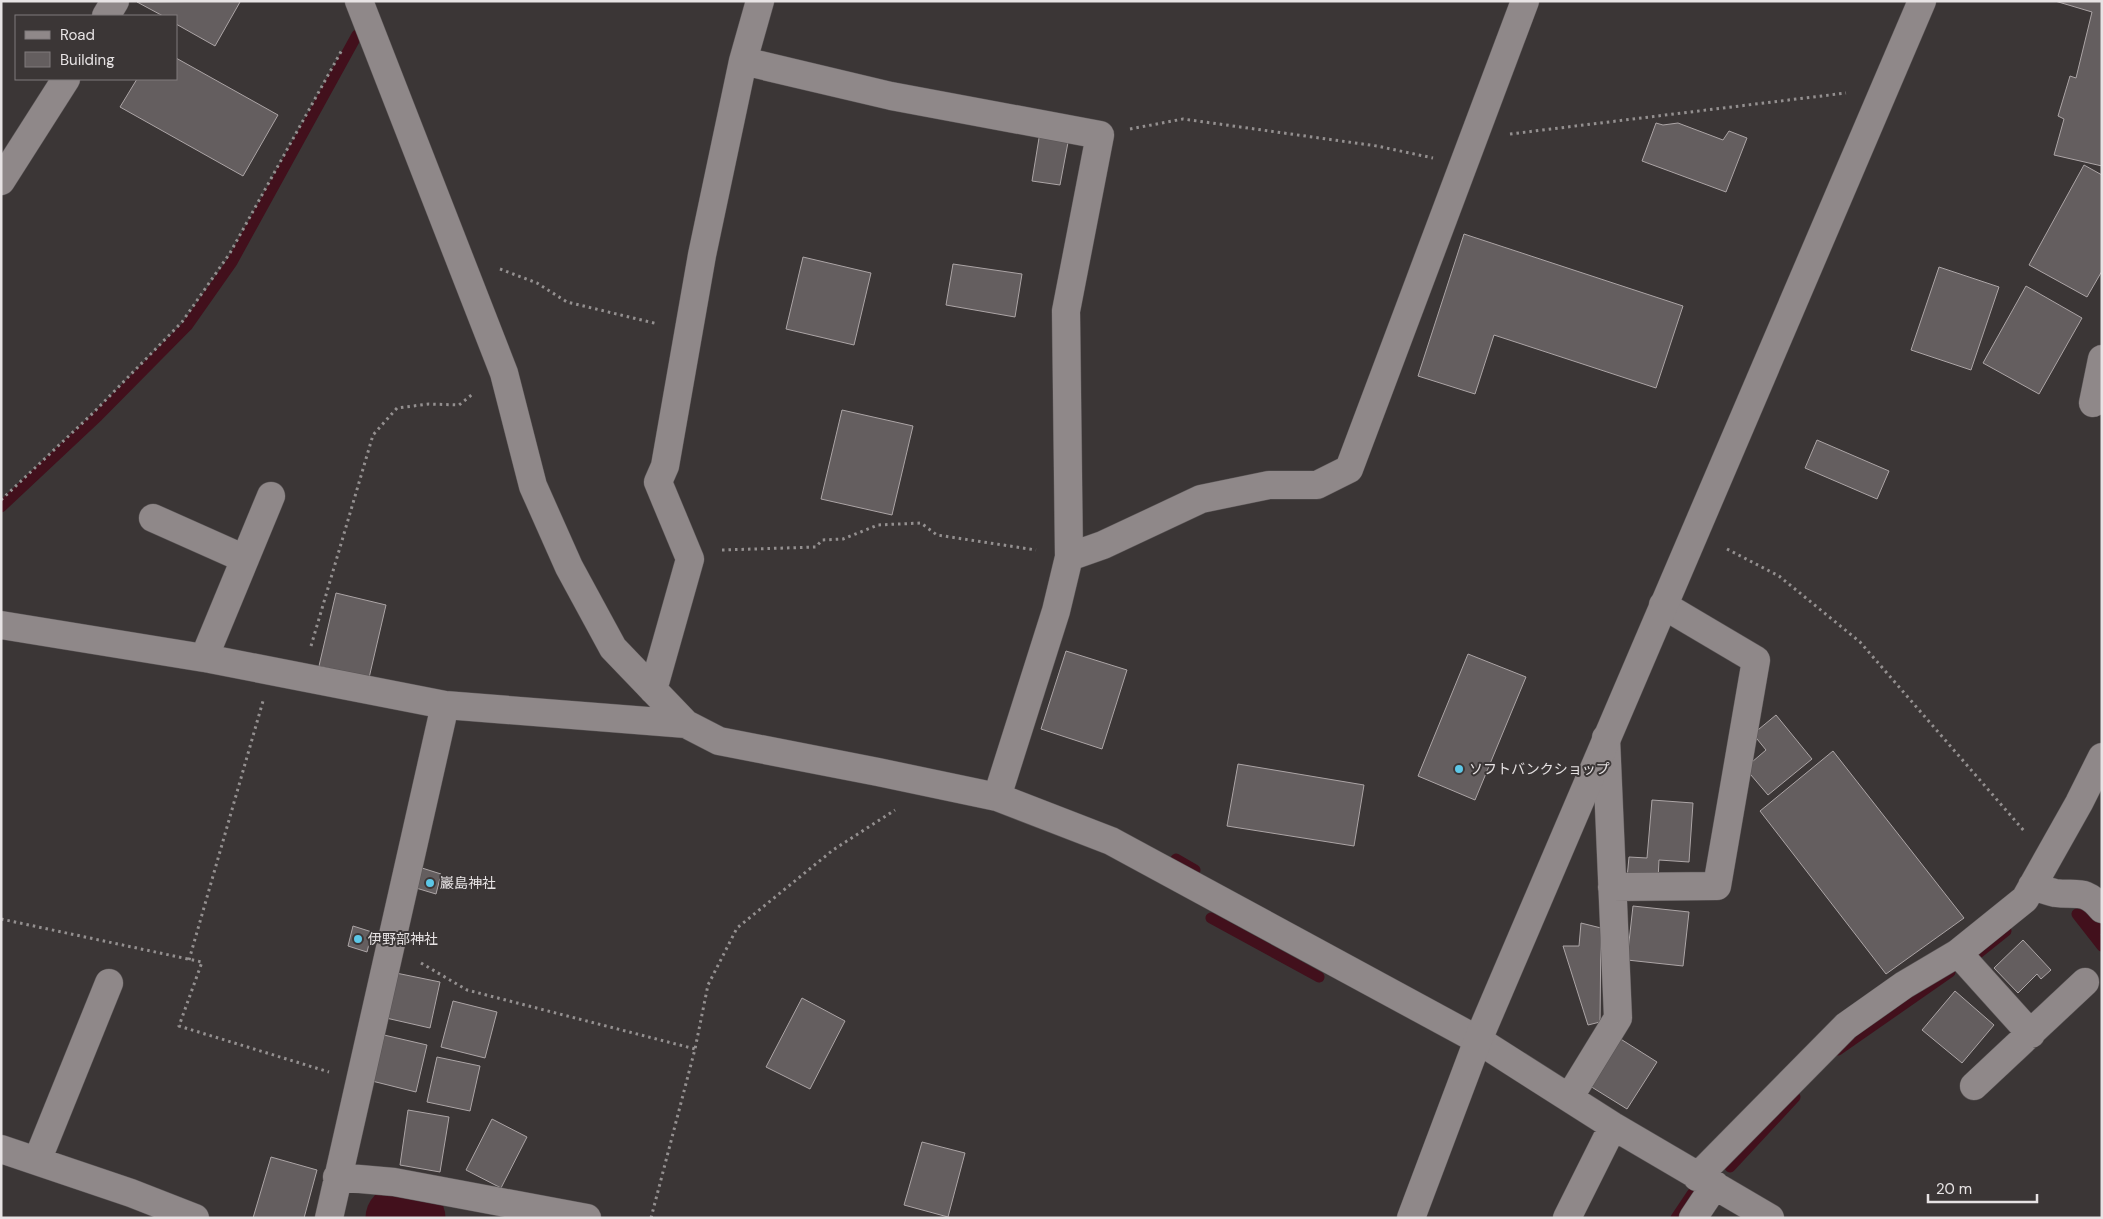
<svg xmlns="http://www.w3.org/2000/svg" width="2103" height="1219" font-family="'DM Sans','Noto Sans JP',sans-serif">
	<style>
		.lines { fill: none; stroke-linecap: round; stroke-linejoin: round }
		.stream { stroke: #42101c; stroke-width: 11 }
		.river { stroke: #42101c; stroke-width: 65 }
		.building { fill: #645e5f; stroke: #aca5a6 }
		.minor-casing { stroke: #595455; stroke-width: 29 }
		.tertiary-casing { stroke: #595455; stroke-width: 29 }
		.path { stroke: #949090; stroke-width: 3; stroke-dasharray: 2.5 4; stroke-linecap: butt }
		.minor { stroke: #8f8889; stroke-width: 28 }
		.tertiary { stroke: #8f8889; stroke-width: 28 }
		.poi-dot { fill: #5cc7e7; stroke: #3b3636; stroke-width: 2 }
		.labels { text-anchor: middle; stroke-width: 4; stroke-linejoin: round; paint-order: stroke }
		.poi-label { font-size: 14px; fill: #e7e3e4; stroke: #3b3636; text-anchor: start }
	</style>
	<rect width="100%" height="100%" fill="#3b3636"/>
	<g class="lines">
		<path class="stream" d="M1,507L98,416L187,326L232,262L357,35
			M1176,859L1195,870
			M2086,909L2102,929
			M2077,914L2102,946
			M1211,918L1319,977
			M1976,955L2006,931
			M1838,1050L1950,972
			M1730,1167L1795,1097
			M1676,1218L1692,1194"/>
		<path class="river" d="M398,1218H413"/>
	</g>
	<path class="building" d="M238,1L240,2L215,46L176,24V16H163L137,2Z
		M2055,1H2102V166L2054,155L2064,119L2058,116L2070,76L2076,78L2092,12Z
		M176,58L278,115L243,176L120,107L137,79H176Z
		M1656,123L1663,125L1678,123L1723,140L1729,131L1747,138L1726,192L1642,161Z
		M1040,132L1069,137L1060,185L1032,181Z
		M2084,165L2102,175V271L2087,297L2029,265Z
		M1464,234L1683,306L1656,388L1494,335L1475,394L1418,376Z
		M803,257L871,273L854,345L786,329Z
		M953,264L1022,274L1015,317L946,305Z
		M1939,267L1999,287L1971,370L1911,350Z
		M2026,286L2082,318L2039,394L1983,363Z
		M842,410L913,426L892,515L821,499Z
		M1817,440L1889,471L1877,499L1805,468Z
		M336,593L386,605L369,678L319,666Z
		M1066,651L1127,670L1102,749L1041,729Z
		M1468,654L1526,677L1475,800L1418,776Z
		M1776,715L1812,759L1768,795L1745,768L1766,750L1753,734Z
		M1833,751L1964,918L1886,974L1760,811Z
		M1238,764L1364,785L1354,846L1227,826Z
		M1652,800L1693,803L1689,862L1659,860L1658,880L1627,878L1629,857L1647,858Z
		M422,868L441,874L436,894L416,888Z
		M1633,906L1689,912L1683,966L1627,960Z
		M1581,923L1601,928L1600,1022L1588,1025L1563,946H1579Z
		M353,926L372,932L367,952L348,946Z
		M2023,940L2051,970L2041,979L2037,974L2018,993L1994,968Z
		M396,973L440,982L430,1028L386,1018Z
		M1955,991L1994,1025L1962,1063L1922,1030Z
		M802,998L845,1021L810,1089L766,1067Z
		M453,1001L497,1012L485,1058L441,1047Z
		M384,1035L427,1045L416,1092L372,1081Z
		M1619,1038L1657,1062L1627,1109L1590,1086Z
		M437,1057L480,1066L470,1111L427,1102Z
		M408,1110L449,1117L440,1172L400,1165Z
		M492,1119L527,1137L501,1188L466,1170Z
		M922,1142L965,1153L948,1217L904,1205Z
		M271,1157L317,1170L304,1218H253Z"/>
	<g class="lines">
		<g class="minor-casing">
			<path id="minor" d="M359,1L504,373L533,486L569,567L613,648L686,724L719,741L878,772L997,797L1111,841L1478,1040L1613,1126L1770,1218
				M106,16L115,1
				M743,61L891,96L1100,135L1066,311L1069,557L1056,611L997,797
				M1,181L66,79
				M2093,403L2102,359
				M153,518L245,559
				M1069,557L1103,545L1201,499L1269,485H1317L1349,469L1525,1
				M1,625L210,659L445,705L686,724
				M204,658L271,496
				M653,690L690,559L658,482L665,466L702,255L743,61L760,1
				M2032,886C2039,888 2047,891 2055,893C2077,896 2085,888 2102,909
				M1612,887L1717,886L1756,660L1663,605
				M1958,953L2031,1034
				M1974,1086L2085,982
				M1569,1098L1618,1018L1606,738
				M1,1149L131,1193L195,1218
				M37,1161L109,983
				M337,1177L394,1182L587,1218
				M1697,1177L1846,1026L1904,985L1958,953L2025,899L2079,803L2102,757
				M329,1218L445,705
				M1567,1218L1613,1126
				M1693,1218L1715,1185"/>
		</g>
		<g class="tertiary-casing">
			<path id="tertiary" d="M1411,1218L1478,1040L1922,1"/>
		</g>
		<path class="path" d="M1130,129L1183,119L1377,146L1433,158
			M1510,134L1846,93
			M500,269L537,283L567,302L658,324
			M1,500L93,413L182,322L230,253L343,48
			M1727,549L1779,576L1860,642L2025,832
			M722,550L816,547L822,540L843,539L878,525L921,523L937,535L1036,550
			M311,646L373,435L397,408L429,404L459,405L474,393
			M1,919L202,962L179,1026L329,1072
			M189,960L263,701
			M421,963L467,990L695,1049
			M651,1218L695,1049L708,985L737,928L833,850L895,810"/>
		<use href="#minor" class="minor"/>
		<use href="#tertiary" class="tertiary"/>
	</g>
	<g class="poi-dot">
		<circle cx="1459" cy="769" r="5"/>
		<circle cx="430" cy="883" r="5"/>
		<circle cx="358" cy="939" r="5"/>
	</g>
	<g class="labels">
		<g class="poi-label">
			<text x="1469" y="774">ソフトバンクショップ</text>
			<text x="440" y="888">巖島神社</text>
			<text x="368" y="944">伊野部神社</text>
		</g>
	</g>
	<rect width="2103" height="1219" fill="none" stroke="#e7e3e4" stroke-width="5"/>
	<rect x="15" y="15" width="162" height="65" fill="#3b3636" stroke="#807b7c"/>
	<rect x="25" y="31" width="25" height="8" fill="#8f8889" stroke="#807b7c"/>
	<text x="60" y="40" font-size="15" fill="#e7e3e4">Road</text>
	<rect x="25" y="52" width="25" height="15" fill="#645e5f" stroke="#807b7c"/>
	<text x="60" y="65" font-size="15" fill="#e7e3e4">Building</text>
	<path d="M1928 1194v8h109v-8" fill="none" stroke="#e7e3e4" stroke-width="2.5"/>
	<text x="1936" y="1194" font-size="15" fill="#e7e3e4" stroke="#3b3636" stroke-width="4" paint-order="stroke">20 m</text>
</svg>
